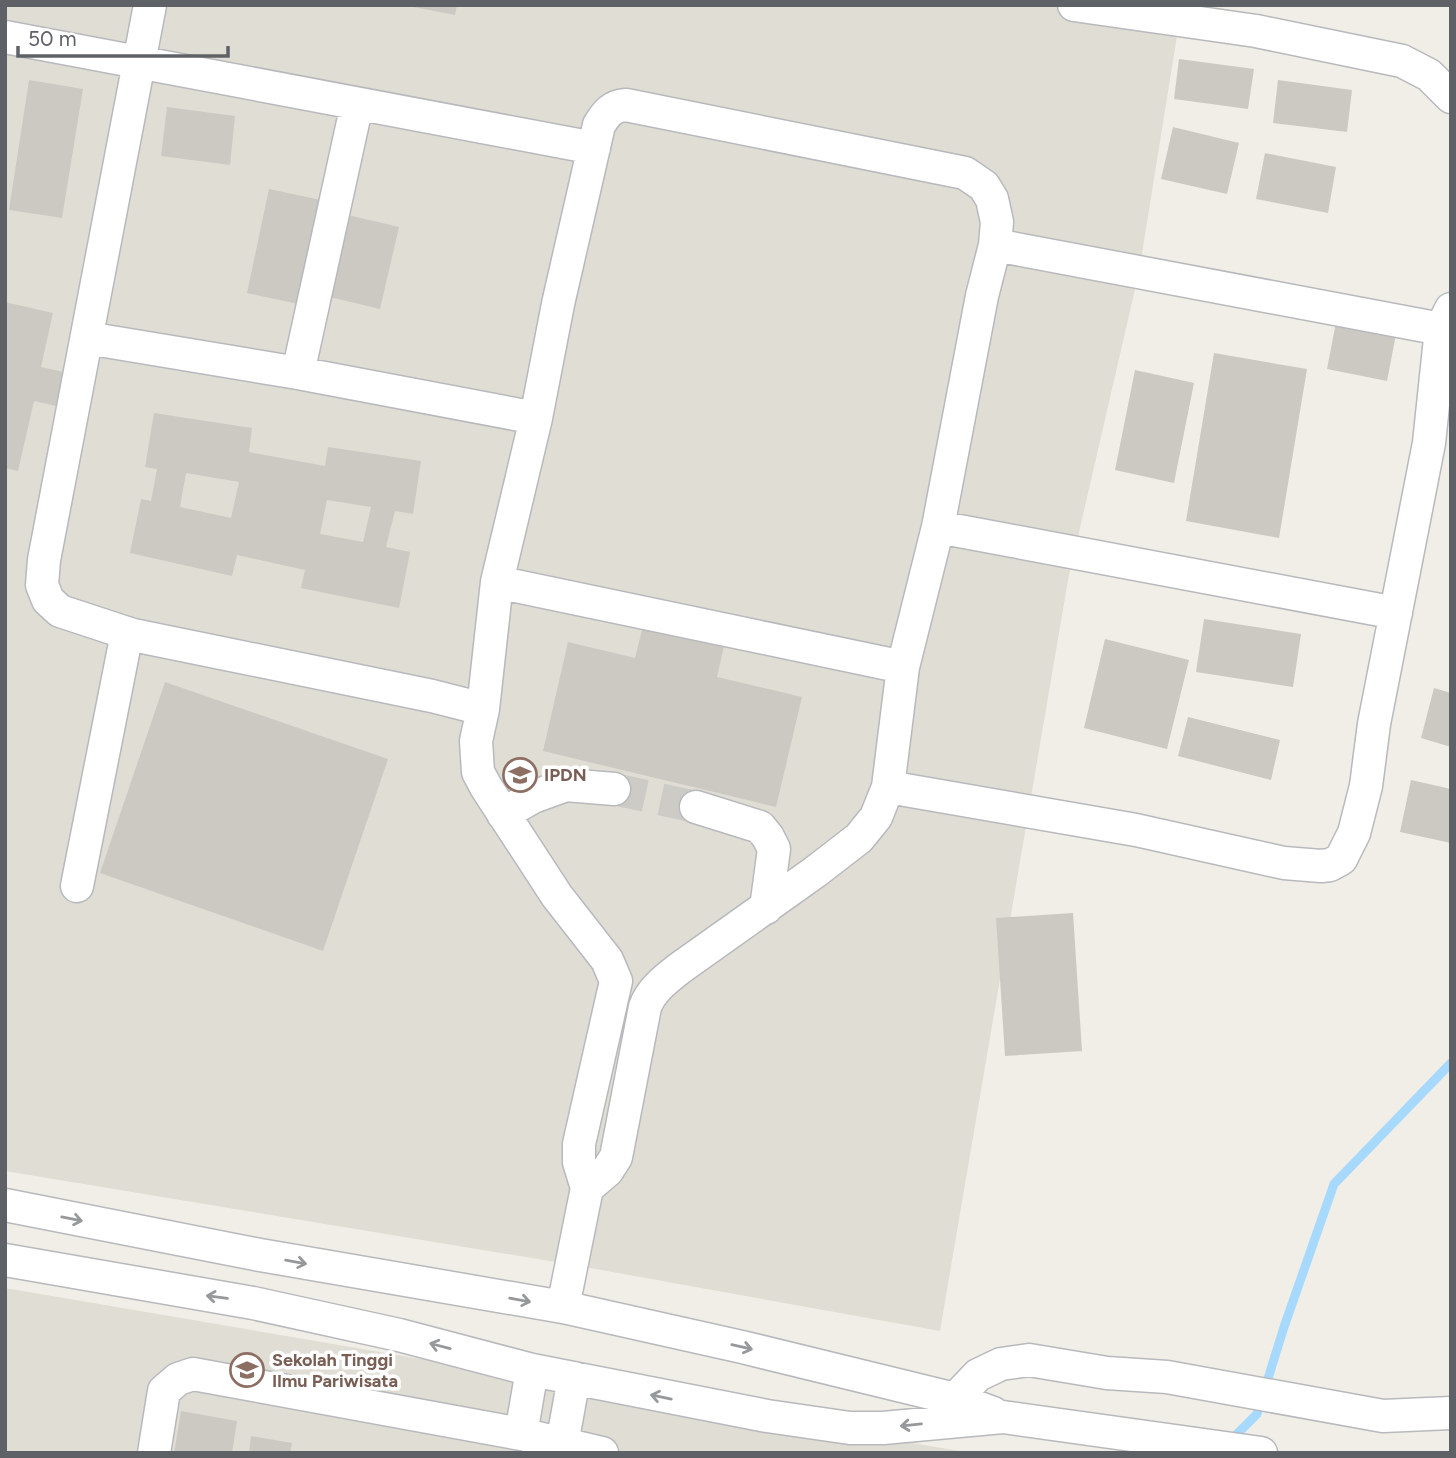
<svg xmlns="http://www.w3.org/2000/svg" width="1456" height="1458" font-family="Figtree,sans-serif">
	<style>
		.education { fill: #e0ddd4 }
		.lines { fill: none; stroke-linecap: round; stroke-linejoin: round }
		.stream { stroke: #a7d9ff; stroke-width: 9 }
		.building { fill: #ccc9c3; fill-rule: evenodd }
		.minor-tunnel { stroke: #cccbc6; stroke-width: 32; stroke-dasharray: 32 16; stroke-linecap: butt }
		.minor-casing { stroke: #b7b9bd; stroke-width: 35 }
		.minor { stroke: #fff; stroke-width: 32 }
		.oneway { stroke: #96999c }
		.labels { text-anchor: middle; stroke-width: 7; stroke-linejoin: round; paint-order: stroke }
		.education-label { font-size: 18px; font-weight: bold; fill: #785e54; stroke: #fff; text-anchor: start }
	</style>
	<rect width="100%" height="100%" fill="#f0eee6"/>
	<path class="education" d="M5,5H1182L1139,272L1068,580L940,1331L568,1264L5,1171Z
		M5,1288L971,1453H5Z"/>
	<g class="lines">
		<path class="stream" d="M1229,1442L1257,1414L1284,1327L1334,1184L1451,1063"/>
	</g>
	<path class="building" d="M403,5H457L455,15Z
		M1179,59L1254,69L1248,109L1174,99Z
		M29,80L83,89L62,218L9,210Z
		M1278,80L1352,90L1347,132L1273,123Z
		M167,107L235,116L230,165L161,156Z
		M1173,127L1239,143L1227,194L1161,179Z
		M1265,153L1336,167L1328,213L1256,199Z
		M269,189L335,203L312,307L247,293Z
		M348,215L399,227L380,309L330,297Z
		M5,302L53,313L41,367L64,372L56,406L34,401L18,471L5,468Z
		M1337,317L1397,329L1387,381L1327,369Z
		M1214,353L1307,369L1279,538L1186,521Z
		M1135,370L1194,383L1174,483L1115,470Z
		M154,413L252,428L249,452L325,466L328,447L421,461L413,514L395,511L386,547L410,552L399,608L301,588L305,570L237,555L232,576L130,553L141,499L151,501L157,469L145,467ZM186,473L239,482L231,518L180,507ZM327,500L371,507L363,542L320,534Z
		M1204,619L1301,634L1293,687L1196,672Z
		M643,626L724,646L717,677L802,697L776,807L543,751L568,642L635,658Z
		M1105,639L1189,660L1167,749L1084,728Z
		M165,682L388,759L323,951L100,873Z
		M1434,688L1451,693V747L1421,738Z
		M1188,717L1280,740L1271,780L1178,756Z
		M1411,780L1451,789V843L1400,832Z
		M1073,913L1082,1051L1005,1056L996,918Z
		M181,1411L237,1421L232,1453H174Z
		M251,1436L292,1443L290,1453H249Z"/>
	<g class="lines">
		<path class="minor-tunnel" d="M614,789L696,807"/>
		<g class="minor-casing">
			<path id="minor" d="M150,5L44,560L42,585L48,600L60,611L133,635L432,696L483,709
				M1074,5L1256,31L1402,61L1429,75L1451,97
				M5,37L594,148
				M995,245L1441,329
				M87,338L298,373L536,418
				M298,373L357,104
				M938,527L1396,613
				M497,582L903,667
				M888,787L1136,830L1284,863L1321,866L1330,865L1341,859L1354,833L1366,786L1374,724L1429,443L1441,329L1451,309
				M696,807L760,827L768,837L774,849L766,908
				M503,814L533,797L566,785L614,789
				M77,886L127,633
				M5,1205L260,1255L563,1307L742,1347L955,1399L993,1413
				M5,1260L253,1303L399,1335L532,1370L767,1416L850,1428H883L1003,1417L1261,1453
				M563,1307L587,1188L579,1162V1144L616,981L607,960L557,896L486,787L478,772L476,741L483,709L497,582L536,418L558,304L599,125C606,114 611,106 626,105L965,173L984,186L992,199L997,222L995,245L982,296L938,527L903,667L888,787L876,817L859,838L815,872L680,968C666,979 651,990 645,1007L616,1157L607,1171L587,1188
				M948,1418L955,1399L978,1375L1001,1364L1029,1360L1107,1373L1167,1377L1383,1416L1451,1413
				M521,1434L532,1370
				M562,1444L574,1378
				M154,1453L164,1391L178,1379L193,1374L521,1434L602,1453"/>
		</g>
		<use href="#minor" class="minor"/>
	</g>
	<defs><path id="oneway-shaft" d="M-6 0H5M1.5-3L5.5 0L1.5 3" fill="none" stroke-width="1.6" stroke-linecap="round" stroke-linejoin="round" transform="scale(1.75)"/></defs>
	<g class="oneway">
		<use href="#oneway-shaft" transform="translate(72 1219) rotate(11)"/>
		<use href="#oneway-shaft" transform="translate(296 1262) rotate(10)"/>
		<use href="#oneway-shaft" transform="translate(217 1297) rotate(-172)"/>
		<use href="#oneway-shaft" transform="translate(520 1300) rotate(10)"/>
		<use href="#oneway-shaft" transform="translate(440 1346) rotate(-165)"/>
		<use href="#oneway-shaft" transform="translate(742 1347) rotate(13)"/>
		<use href="#oneway-shaft" transform="translate(661 1397) rotate(-168)"/>
		<use href="#oneway-shaft" transform="translate(911 1425) rotate(174)"/>
	</g>
	<defs>
		<g id="university-ring" transform="scale(1.75)"><circle r="9.5" fill="#fff" stroke="#8d6e63" stroke-width="1.5"/><path d="M0-5L7-2L0 1L-7-2ZM-4 1L0 2.5L4 1V4Q0 6-4 4Z" fill="#8d6e63"/></g>
		<g id="school-ring" transform="scale(1.75)"><circle r="9.5" fill="#fff" stroke="#8d6e63" stroke-width="1.5"/><path d="M0-5L7-2L0 1L-7-2ZM-4 1L0 2.5L4 1V4Q0 6-4 4Z" fill="#8d6e63"/></g>
	</defs>
	<g fill-rule="evenodd">
		<use href="#university-ring" x="520" y="775"/>
		<use href="#school-ring" x="247" y="1370"/>
	</g>
	<g class="labels">
		<g class="education-label">
			<text x="544" y="781">IPDN</text>
			<text x="272" y="1366">Sekolah Tinggi<tspan x="272" dy="21">Ilmu Pariwisata</tspan></text>
		</g>
	</g>
	<rect width="1456" height="1458" fill="none" stroke="#5e6267" stroke-width="14"/>
	<path d="M18 46v10h210v-10" fill="none" stroke="#5e6267" stroke-width="3.5"/>
	<text x="28" y="46" font-size="21" fill="#5e6267" stroke="#ffffff" stroke-width="5" paint-order="stroke">50 m</text>
</svg>
